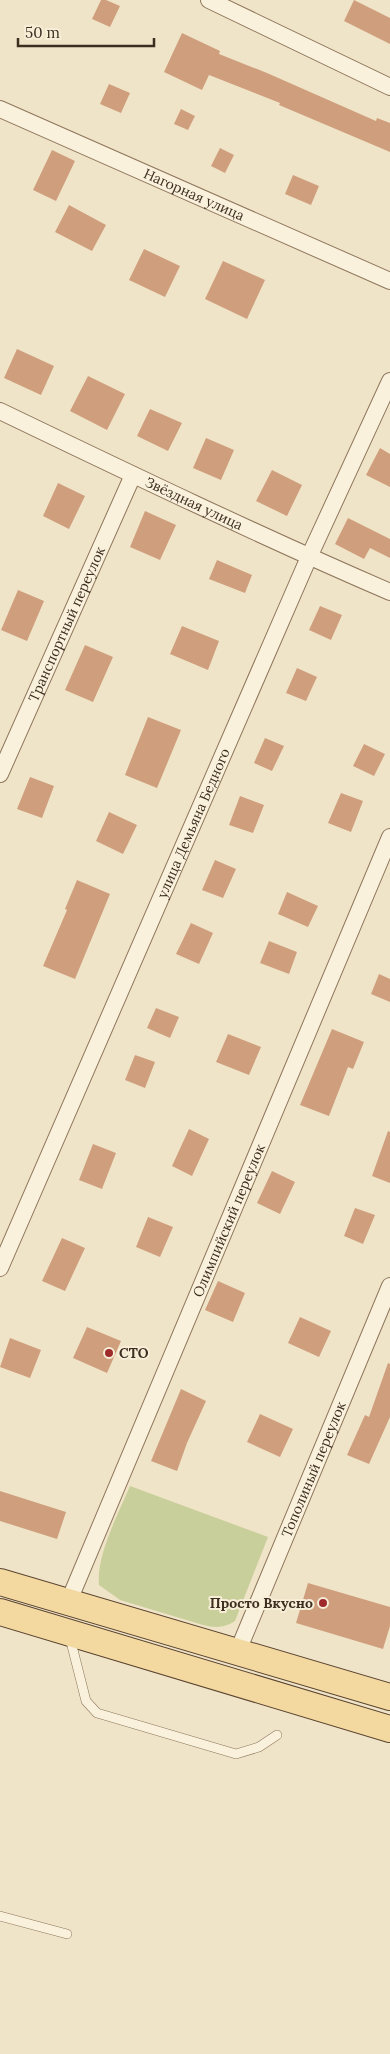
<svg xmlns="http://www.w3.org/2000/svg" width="390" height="2054" font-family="Lora,serif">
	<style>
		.green { fill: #c9cf9b }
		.building { fill: #cf9f7d }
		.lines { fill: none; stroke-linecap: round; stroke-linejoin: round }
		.service-casing { stroke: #8d765c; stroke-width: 10 }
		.minor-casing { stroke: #8d765c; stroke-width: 18 }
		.primary-casing { stroke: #5b4430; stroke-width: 28 }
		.service { stroke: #faf1dc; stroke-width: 9 }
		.minor { stroke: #faf1dc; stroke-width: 16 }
		.primary { stroke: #f3d9a0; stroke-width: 26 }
		.poi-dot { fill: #9e2a2b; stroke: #f7eed8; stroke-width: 2 }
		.labels { text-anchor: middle; stroke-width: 4; stroke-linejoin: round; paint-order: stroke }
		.street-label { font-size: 14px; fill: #3d2e20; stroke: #f7eed8 }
		.poi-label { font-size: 14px; font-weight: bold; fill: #3d2e20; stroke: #f7eed8; text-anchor: start }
	</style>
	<rect width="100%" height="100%" fill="#f0e4c8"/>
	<path class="green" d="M130,1486L268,1537L235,1621C224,1628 216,1628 203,1625L120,1600L99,1585C96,1556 118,1514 130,1486Z"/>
	<path class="building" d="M101,0H106L120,6L110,27L92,19Z
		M354,0L390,18V44L344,21Z
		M182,33L220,51L219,54L267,73L376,121L377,118L390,123V152L279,105L280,103L209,75L202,90L164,72Z
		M109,84L130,93L121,113L100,104Z
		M181,109L195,116L188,130L174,124Z
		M220,148L234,155L225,173L211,166Z
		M52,150L75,161L56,201L33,190Z
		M293,175L319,186L311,205L285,194Z
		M69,205L106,225L92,251L55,232Z
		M144,249L180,266L165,297L129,280Z
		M223,261L265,280L247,319L205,299Z
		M17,349L54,366L41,395L4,378Z
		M88,376L125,394L107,430L70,411Z
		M150,409L182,423L168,451L137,436Z
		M206,438L234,450L221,480L193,468Z
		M380,448L390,454V487L366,475Z
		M272,470L302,485L287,516L256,501Z
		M58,483L85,496L69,529L43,516Z
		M145,511L176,525L160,560L130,547Z
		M348,518L390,539V558L370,548L364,559L335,544Z
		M217,560L252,575L245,593L209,579Z
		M18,590L44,601L27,641L1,630Z
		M320,606L342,615L331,640L309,630Z
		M182,626L219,641L208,670L170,654Z
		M85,645L113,657L93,702L65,690Z
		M297,668L317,677L306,701L286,693Z
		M148,717L181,730L157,788L125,775Z
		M265,738L284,746L272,771L254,763Z
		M364,744L385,754L374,776L353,766Z
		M30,777L54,786L42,818L17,809Z
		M341,793L363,801L351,832L328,823Z
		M240,796L264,805L253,833L229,825Z
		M109,812L137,825L123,854L96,841Z
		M215,860L236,869L223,898L202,890Z
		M77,880L110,894L75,979L43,966L67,910L65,909Z
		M287,892L318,906L308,927L278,914Z
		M191,923L213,933L199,964L176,954Z
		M269,941L297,952L289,974L260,963Z
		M379,974L390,979V1002L371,994Z
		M156,1008L179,1017L170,1038L147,1028Z
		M332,1029L364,1042L353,1069L348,1067L329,1116L300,1105Z
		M228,1034L261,1047L249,1075L216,1062Z
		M135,1055L155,1062L145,1088L125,1080Z
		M189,1129L209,1139L192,1176L172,1166Z
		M388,1131L390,1132V1183L372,1176Z
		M93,1144L116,1153L102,1189L79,1180Z
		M272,1171L295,1182L280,1214L257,1203Z
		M355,1208L375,1215L363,1244L344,1236Z
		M148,1217L173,1227L160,1257L136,1247Z
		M62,1238L85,1248L65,1291L42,1281Z
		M218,1281L245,1293L233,1322L205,1310Z
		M300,1317L331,1331L319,1357L288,1343Z
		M87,1327L121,1341L107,1373L73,1358Z
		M10,1338L41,1350L30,1378L0,1367Z
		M388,1363L390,1364V1417L369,1464L347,1455L365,1415L369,1417Z
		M181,1389L206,1401L187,1443L177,1471L151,1461Z
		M260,1414L293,1429L280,1457L247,1442Z
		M0,1491L66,1512L57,1539L0,1521Z
		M308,1583L390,1607V1626L383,1649L296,1623Z"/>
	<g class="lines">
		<g class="service-casing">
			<path id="service" d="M70,1638L86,1701L97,1713L236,1754L259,1747L277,1735
				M0,1916L67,1934"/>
		</g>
		<g class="minor-casing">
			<g id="minor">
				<path d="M209,0L390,87"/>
				<path id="s1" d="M0,109L390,281"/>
				<path id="s2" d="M0,411C129,473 258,535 390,592"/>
				<path id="s3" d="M0,774L133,475"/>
				<path id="s4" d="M0,1268L309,557L390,381"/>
				<path id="s5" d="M68,1603L390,837"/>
				<path id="s6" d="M237,1653L390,1286"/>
			</g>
		</g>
		<g class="primary-casing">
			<path id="primary" d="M0,1582L390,1697
				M0,1612L390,1729"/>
		</g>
		<use href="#service" class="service"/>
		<use href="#minor" class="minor"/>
		<use href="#primary" class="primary"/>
	</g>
	<g class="poi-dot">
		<circle cx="109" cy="1353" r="5"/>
		<circle cx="323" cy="1603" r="5"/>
	</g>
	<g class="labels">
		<g class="street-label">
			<text dy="5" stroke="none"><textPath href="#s1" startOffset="212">Нагорная улица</textPath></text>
			<text dy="5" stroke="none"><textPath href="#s2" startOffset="215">Звёздная улица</textPath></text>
			<text dy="5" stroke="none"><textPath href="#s3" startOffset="164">Транспортный переулок</textPath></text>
			<text dy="5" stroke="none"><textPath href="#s4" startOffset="485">улица Демьяна Бедного</textPath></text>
			<text dy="5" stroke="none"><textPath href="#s5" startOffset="415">Олимпийский переулок</textPath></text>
			<text dy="5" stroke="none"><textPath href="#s6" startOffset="199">Тополиный переулок</textPath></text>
		</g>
		<g class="poi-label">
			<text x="119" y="1358">СТО</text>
			<text x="313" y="1608" text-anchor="end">Просто Вкусно</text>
		</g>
	</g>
	<path d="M18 38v8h136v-8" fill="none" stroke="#3d2e20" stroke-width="2.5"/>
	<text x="25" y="38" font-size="15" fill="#3d2e20" stroke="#f7eed8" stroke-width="4" paint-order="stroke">50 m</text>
</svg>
